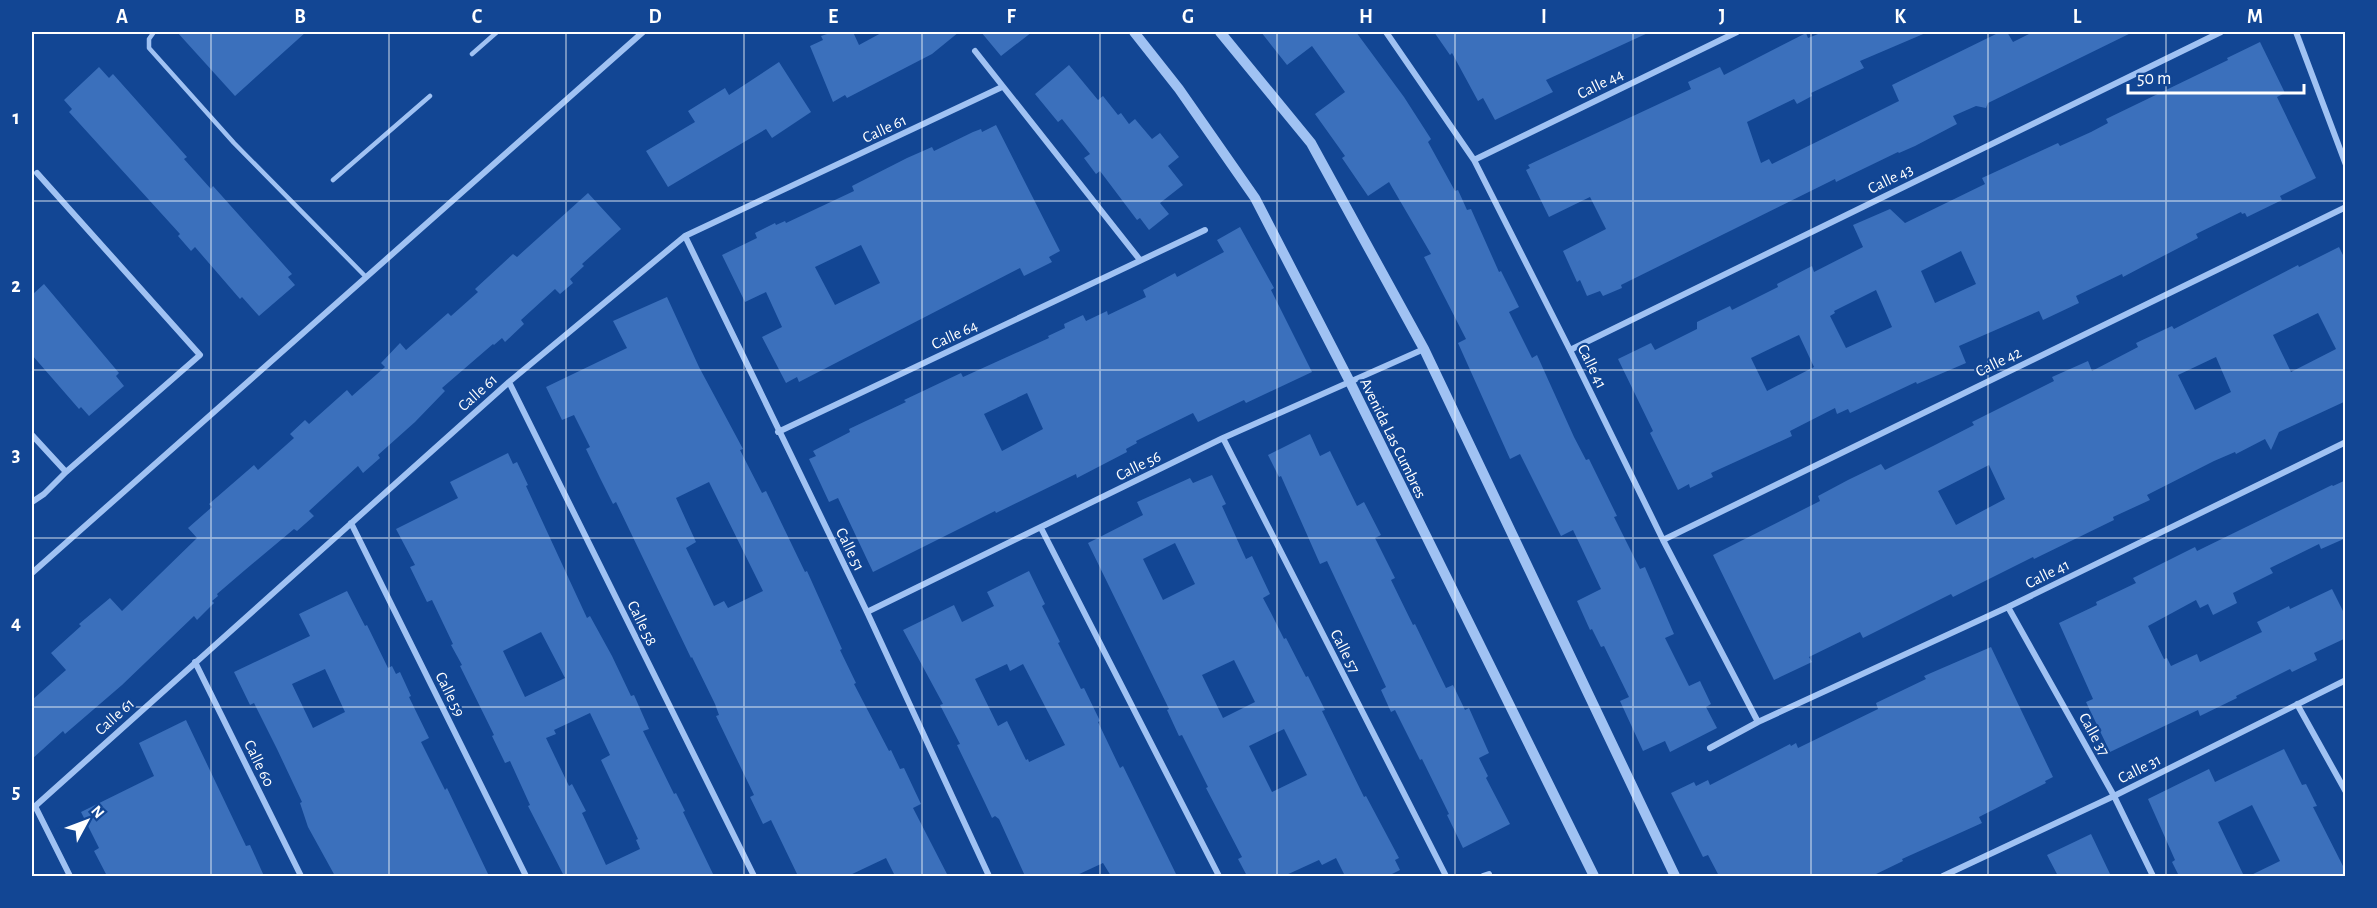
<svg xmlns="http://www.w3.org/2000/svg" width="2377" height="908" font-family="'Alegreya Sans',sans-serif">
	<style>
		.building { fill: #3b70bc; fill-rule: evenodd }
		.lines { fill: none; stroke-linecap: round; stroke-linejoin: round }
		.service { stroke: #a0c2f3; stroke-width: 4.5 }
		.minor { stroke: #a0c2f3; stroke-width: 6 }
		.tertiary { stroke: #a0c2f3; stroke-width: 10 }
		.grid { fill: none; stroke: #fff; stroke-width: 1.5; stroke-opacity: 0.55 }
		.labels { text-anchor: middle; stroke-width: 4.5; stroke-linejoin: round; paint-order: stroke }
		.street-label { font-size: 16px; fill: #fff; stroke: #124694 }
		.neatline { fill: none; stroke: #fff; stroke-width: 2 }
		.grid-label { font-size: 20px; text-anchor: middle; font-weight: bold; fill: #fff }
	</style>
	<rect width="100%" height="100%" fill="#124694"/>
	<path class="building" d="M177,32H306L235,96Z
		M833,32H853L859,45L883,32H959L932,54L847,98L845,95L833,102L810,46L823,40L821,36Z
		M981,32H1032L1001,56Z
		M1261,32H1356L1404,97L1431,139L1428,142L1455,191L1458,190L1467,210L1471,209L1499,272L1501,271L1519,307L1509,312L1532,358L1537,355L1574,437L1586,460L1589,459L1617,516L1614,517L1640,569L1645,567L1674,634L1665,638L1689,686L1700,681L1711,704L1706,707L1717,728L1670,752L1665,741L1643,751L1620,701L1629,697L1604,646L1601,647L1592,629L1590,630L1577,601L1601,589L1573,530L1561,536L1520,454L1510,459L1458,343L1466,339L1424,257L1431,254L1389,182L1368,196L1342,158L1345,156L1315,114L1345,92L1312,46L1287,65Z
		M1434,32H1650L1546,80L1553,92L1495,120L1483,98L1478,101L1452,53L1450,55Z
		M1823,32H1928L1860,61L1864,68L1811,93L1812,96L1797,104L1794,99L1747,122L1761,163L1769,159L1772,164L1899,101L1892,85L2000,32H2007L2013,42L2033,32H2133L1988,103L1986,108L1976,106L1953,116L1957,124L1915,146L1899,153L1898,152L1836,182L1835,179L1621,285L1622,288L1603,296L1600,291L1587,296L1580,280L1577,282L1563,251L1606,229L1590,197L1549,217L1526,170L1530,168L1528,165L1691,89L1688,82L1720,67L1724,75L1806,33L1808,38Z
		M2260,42L2285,93L2277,97L2316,178L2280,196L2282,200L2247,217L2245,213L2242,214L2241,212L2196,234L2198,238L2142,267L2123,277L2122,274L2076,296L2079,303L2043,320L2039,311L1959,346L1966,363L1917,384L1916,382L1850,413L1848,409L1837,414L1835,408L1790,431L1792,436L1711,473L1713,477L1690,488L1689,484L1678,490L1650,433L1653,431L1618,359L1651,343L1655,350L1697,329V322L1730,306L1732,310L1778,287L1777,284L1812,266L1814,272L1863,247L1853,225L1890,209L1905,223L1985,184L1982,178L2058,143L2060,146L2091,132L2108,123L2106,119L2228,60L2227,58ZM1961,251L1976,284L1935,303L1921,271ZM1876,290L1892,327L1846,348L1830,316L1835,313L1834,311ZM1799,335L1814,367L1767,391L1751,358Z
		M779,62L811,112L772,138L766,129L668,187L646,151L695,122L688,111L725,88L729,95Z
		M1069,65L1098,100L1103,96L1118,115L1121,113L1129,124L1135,119L1152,139L1160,133L1179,157L1168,166L1183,185L1160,203L1169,214L1149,230L1140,218L1137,220L1100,171L1096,174L1084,158L1090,154L1062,119L1058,122L1035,94Z
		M99,67L109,78L113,74L187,157L184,159L211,189L213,186L292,274L288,277L295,285L259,316L242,297L240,299L195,247L191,251L178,236L180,234L69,112L72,109L64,100Z
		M996,125L1060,251L1049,257L1052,262L1024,276L1020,268L799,382L797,377L786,383L762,337L782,327L766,292L745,302L722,255L757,238L755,233L775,223L776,225L785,221L786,223L854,191L852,186L907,158L932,147L934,151L973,132L981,129L982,132ZM861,245L880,283L835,305L815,267Z
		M588,193L621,229L582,264L584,266L570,279L573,283L560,294L555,289L521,320L524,324L505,342L502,338L494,345L493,344L442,388L445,391L415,422L378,455L380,458L363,473L358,466L309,511L314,516L297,531L294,529L245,570L217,594L218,596L212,601L214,603L197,620L194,616L122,685L65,734L63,731L32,759V700L66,670L51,653L81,626L79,624L110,598L122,611L197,538L188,528L212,507L209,504L254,465L258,470L294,438L290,434L305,420L309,424L347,390L352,396L385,367L381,363L400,343L406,350L448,313L451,316L478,292L475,289L513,254L517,257Z
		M1240,227L1274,288L1271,290L1312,372L1246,403L1244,400L1198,422L1193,413L1136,441L1137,443L1126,449L1127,452L1077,478L1076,474L996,513L995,511L873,572L838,498L829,502L809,459L816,456L813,451L850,432L849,429L906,402L904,400L961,373L963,377L1049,338L1048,336L1065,328L1064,324L1083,315L1086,321L1107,311L1108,315L1146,297L1143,290L1175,273L1177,277L1224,252L1217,240ZM1027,393L1043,429L1002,451L984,414Z
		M2339,247L2346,261V401L2279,432L2271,450L2265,439L2236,454L2235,452L2214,461L2147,495L2150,500L2113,517L2114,520L2034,559L2033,557L1953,597L1951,594L1863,638L1860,632L1809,657L1812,662L1774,680L1713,555L1820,501L1818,496L1848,480L1881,464L1885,470L1933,446L1974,425L1972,422L2054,381L2052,377L2088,361L2092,371L2138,347L2136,343L2172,326L2174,329L2298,265L2299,267ZM2318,313L2336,349L2291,372L2273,335ZM2216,357L2231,392L2195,410L2178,375ZM1989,465L2005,499L1956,525L1938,491Z
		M44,284L119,373L116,376L124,386L89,416L81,407L79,409L32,355V295Z
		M667,297L699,367L743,449L740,450L762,493L766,491L805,572L807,571L842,649L840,650L856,683L854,684L889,751L891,750L900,769L904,768L921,804L913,808L948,876H895L886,858L848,876H798L771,820L763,824L750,797L754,795L716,716L719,715L715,704L692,657L691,658L616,502L613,504L600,478L586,449L590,447L574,415L562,420L546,387L627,348L613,321ZM709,482L763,591L728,608L724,601L714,606L686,548L696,542L676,498Z
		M1310,434L1320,456L1330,451L1357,506L1364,502L1381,535L1375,538L1395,578L1391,580L1413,625L1415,624L1446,688L1453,685L1465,710L1469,708L1489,753L1479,758L1488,776L1486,778L1510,824L1463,848L1447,815L1449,814L1422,759L1420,760L1395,710L1391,712L1381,690L1386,687L1327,561L1320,564L1281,476L1279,477L1268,455Z
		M508,453L513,464L517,462L528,485L526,486L587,618L590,616L612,656L631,696L634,695L649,729L643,731L674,794L676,793L685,811L683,812L714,876H564L528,806L530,805L510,761L505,763L492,736L494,735L460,666L462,665L451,645L453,644L432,600L427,602L410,567L415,565L396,529L458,498L450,482ZM541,632L565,678L525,697L503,651ZM590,713L610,755L601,760L638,839L636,840L640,849L606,865L582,813L586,811L572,784L569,786L546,738L556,734L554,730Z
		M1212,475L1226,504L1222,506L1246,559L1252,556L1270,594L1263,598L1271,613L1284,639L1286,638L1306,677L1308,676L1325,710L1322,711L1364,797L1366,796L1399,858L1395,860L1400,870L1388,876H1345L1336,858L1322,865L1319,860L1284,876H1247L1238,859L1242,857L1206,788L1208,787L1182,735L1179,736L1167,710L1169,709L1088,543L1143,515L1137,502L1190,478L1193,483ZM1175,543L1195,584L1163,600L1143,559ZM1234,660L1255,702L1223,718L1202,675ZM1284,729L1307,775L1272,792L1249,746Z
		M2346,480V538L2321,549L2319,544L2270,568L2273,573L2233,593L2237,603L2213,615L2208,604L2200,608L2196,600L2148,626L2164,659L2167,658L2171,666L2197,654L2200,662L2262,632L2257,622L2289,606L2290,609L2332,589L2346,617V638L2314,653L2317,660L2292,672L2290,669L2236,696L2237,698L2200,716L2198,710L2110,752L2086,702L2093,699L2059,623L2097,605L2096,602L2136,583L2133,578L2195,547L2197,551L2332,485L2333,486Z
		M1029,571L1045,604L1042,606L1060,642L1058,643L1081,689L1084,688L1100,721L1098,722L1120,768L1123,766L1177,876H1111L1103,863L1075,876H1025L999,819L995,816L992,818L984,801L957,745L960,744L940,705L943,704L903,630L954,605L962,622L994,606L987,592ZM1007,664L1010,671L1023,664L1065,745L1029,762L1028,759L1026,760L1007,721L998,726L975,679Z
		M347,591L365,626L367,625L388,668L392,666L396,674L400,672L411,696L409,697L429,738L421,742L445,790L447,788L489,876H335L308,827L300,803L302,802L277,749L254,703L250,705L234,672L310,636L299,614ZM325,669L345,712L313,728L292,684Z
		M1991,647L2053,777L2045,781L2046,783L1979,817L1982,823L1902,859L1903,861L1872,876H1719L1708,855L1703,857L1671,793L1694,782L1696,786L1708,780L1710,785L1790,744L1791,746L1796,743L1798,748L1878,709L1876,703L1926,679L1924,676Z
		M186,720L246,846L250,845L264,876H107L94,851L99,848L81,812L154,776L139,743Z
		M2284,749L2302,785L2306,784L2317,806L2313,807L2346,872V876H2249L2280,861L2252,805L2218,822L2244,876H2179L2172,862L2175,860L2148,799L2209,769L2215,782Z
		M2091,834L2111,876H2058L2047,855Z"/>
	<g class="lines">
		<path class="service" d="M154,32L149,39V48L234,143L366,277
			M472,54L497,32
			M333,180L430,96"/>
		<path class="minor" d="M1386,32L1474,160L1570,350L1663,540L1758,722
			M2296,32L2346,165
			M975,51L1140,260
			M1474,160L1737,32
			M685,236L867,612L989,876
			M1570,350L2221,32
			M509,382L754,876
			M778,432L1205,230
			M32,435L66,472
			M1223,438L1446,876
			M32,502L44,494L66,472L200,355L37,173
			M351,523L526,876
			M1041,528L1219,876
			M1663,540L2346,207
			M32,573L643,32
			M2008,607L2114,796L2153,876
			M867,612L1223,438L1424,349
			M195,662L301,876
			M2297,704L2346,792
			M1710,748L1758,722L2008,607L2346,442
			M35,806L70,876
			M32,809L509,382L685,236L1002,87
			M1483,876L1489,874
			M1943,876L2114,796L2346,680"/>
		<path class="tertiary" d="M1134,32L1179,89L1255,198L1350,382L1594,876
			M1220,32L1311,143L1424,349L1675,876"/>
	</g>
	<path class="grid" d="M211,32V876M389,32V876M566,32V876M744,32V876M922,32V876M1100,32V876M1277,32V876M1455,32V876M1633,32V876M1811,32V876M1988,32V876M2166,32V876M32,201H2346M32,370H2346M32,538H2346M32,707H2346"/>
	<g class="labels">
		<g class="street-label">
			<text transform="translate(1600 83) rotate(-26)" y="6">Calle 44</text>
			<text transform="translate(884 128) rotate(-25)" y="6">Calle 61</text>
			<text transform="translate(1890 178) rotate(-26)" y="6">Calle 43</text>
			<text transform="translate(954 334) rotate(-25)" y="6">Calle 64</text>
			<text transform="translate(1998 361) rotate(-26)" y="6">Calle 42</text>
			<text transform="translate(1593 366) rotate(64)" y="6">Calle 41</text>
			<text transform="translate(477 392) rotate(-42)" y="6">Calle 61</text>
			<text transform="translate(1394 438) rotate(64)" y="6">Avenida Las Cumbres</text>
			<text transform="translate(1138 465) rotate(-26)" y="6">Calle 56</text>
			<text transform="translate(851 549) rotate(64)" y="6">Calle 51</text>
			<text transform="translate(2047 573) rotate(-26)" y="6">Calle 41</text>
			<text transform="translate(643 623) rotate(64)" y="6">Calle 58</text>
			<text transform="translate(1346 651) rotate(63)" y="6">Calle 57</text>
			<text transform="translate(451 694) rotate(64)" y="6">Calle 59</text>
			<text transform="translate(114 716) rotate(-42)" y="6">Calle 61</text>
			<text transform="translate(2095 734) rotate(61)" y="6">Calle 37</text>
			<text transform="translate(260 763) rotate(64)" y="6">Calle 60</text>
			<text transform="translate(2139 768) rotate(-27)" y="6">Calle 31</text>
		</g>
	</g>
	<rect width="2377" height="908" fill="none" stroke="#124694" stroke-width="66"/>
	<g transform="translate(87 821) rotate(49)" stroke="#124694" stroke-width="4.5" paint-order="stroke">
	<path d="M0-4.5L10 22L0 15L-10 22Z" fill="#ffffff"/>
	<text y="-9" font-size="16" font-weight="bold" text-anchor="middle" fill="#ffffff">N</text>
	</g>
	<path d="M2128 84v9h176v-9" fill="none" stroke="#ffffff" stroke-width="3"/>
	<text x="2137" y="84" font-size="18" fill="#ffffff" stroke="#124694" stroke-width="4.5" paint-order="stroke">50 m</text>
	<rect x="33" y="33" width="2311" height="842" class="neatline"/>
	<g class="grid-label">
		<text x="122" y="23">A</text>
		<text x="300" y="23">B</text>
		<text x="477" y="23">C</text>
		<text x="655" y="23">D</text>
		<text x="833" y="23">E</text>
		<text x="1011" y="23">F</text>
		<text x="1188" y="23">G</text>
		<text x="1366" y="23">H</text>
		<text x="1544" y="23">I</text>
		<text x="1722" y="23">J</text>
		<text x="1900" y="23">K</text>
		<text x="2077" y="23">L</text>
		<text x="2255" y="23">M</text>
		<text x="16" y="124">1</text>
		<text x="16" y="292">2</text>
		<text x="16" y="461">3</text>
		<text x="16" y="629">4</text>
		<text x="16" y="798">5</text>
	</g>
</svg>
